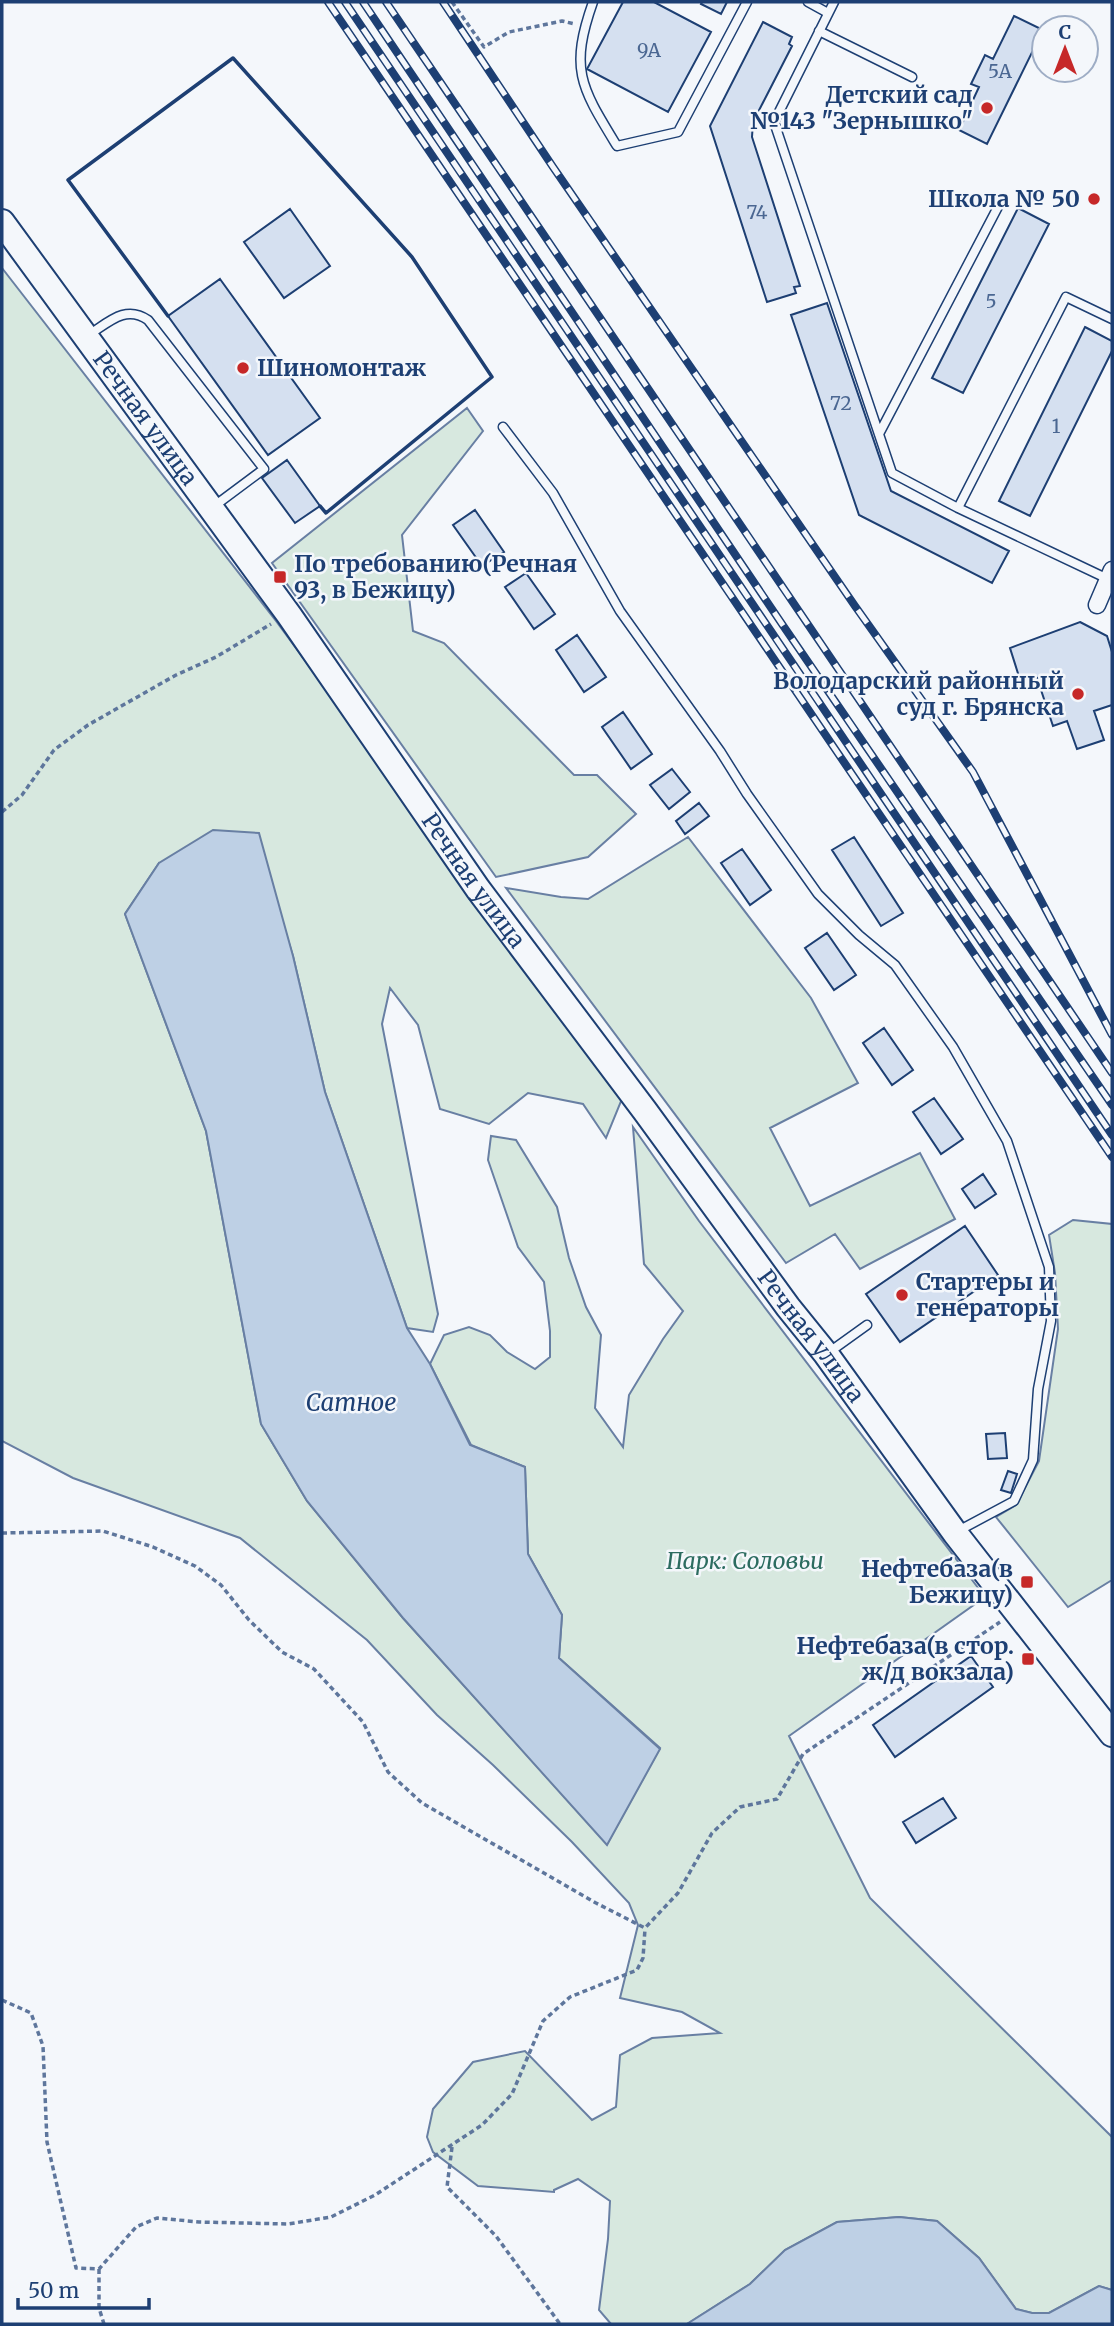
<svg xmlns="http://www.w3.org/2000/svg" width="1114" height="2326" font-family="Merriweather,serif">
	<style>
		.green { fill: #d7e8df; stroke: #687fa3; stroke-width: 2 }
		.water { fill: #bed0e5; stroke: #687fa3; stroke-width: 2 }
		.building { fill: #d5e0f0; stroke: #1d3f73; stroke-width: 2 }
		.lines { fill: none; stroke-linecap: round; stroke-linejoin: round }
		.lane-casing { stroke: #1d3f73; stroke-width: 11 }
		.street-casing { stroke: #1d3f73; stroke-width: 19 }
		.primary-casing { stroke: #1d3f73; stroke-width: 28 }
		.path { stroke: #5e769c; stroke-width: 3.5; stroke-dasharray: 5 3.5; stroke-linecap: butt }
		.lane { stroke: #f4f7fb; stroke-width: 8 }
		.street { stroke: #f4f7fb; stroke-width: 16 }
		.primary { stroke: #f4f7fb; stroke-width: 24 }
		.rail-casing { stroke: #1d3f73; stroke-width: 8 }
		.rail { stroke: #f4f7fb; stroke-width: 5; stroke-dasharray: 16; stroke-linecap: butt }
		.wall { stroke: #1d3f73; stroke-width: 3.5 }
		.poi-dot { fill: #c62828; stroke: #f4f7fb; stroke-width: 2.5 }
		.labels { text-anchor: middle; stroke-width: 5; stroke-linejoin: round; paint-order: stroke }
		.number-label { font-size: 19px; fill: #4b6792 }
		.poi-label { font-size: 23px; font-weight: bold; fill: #1d3f73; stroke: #f4f7fb; text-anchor: end }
		.street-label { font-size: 23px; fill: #1d3f73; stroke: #f4f7fb }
		.park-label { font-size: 23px; font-style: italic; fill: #2c6c60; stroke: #f4f7fb }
		.water-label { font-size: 24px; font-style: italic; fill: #1d3f73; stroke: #f4f7fb }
	</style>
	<rect width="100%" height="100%" fill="#f4f7fb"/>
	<path class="green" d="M2,268L276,621L624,1094L606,1138L583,1104L528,1093L489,1124L440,1109L418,1025L390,988L382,1024L438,1314L433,1332L407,1328L325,1092L293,956L280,914L159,863L125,914L206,1131L261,1424L307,1501L403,1618L607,1844L660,1748L559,1658L562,1615L528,1554L525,1467L471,1445L430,1364L444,1335L469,1327L490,1335L507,1352L535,1369L550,1357V1331L544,1282L518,1247L488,1160L491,1136L516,1140L557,1207L569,1258L586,1307L601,1335L595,1408L623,1447L629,1395L663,1339L683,1311L644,1264L633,1127L699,1221L985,1597L789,1736L870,1898L1112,2137V2290L1099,2286L1049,2313H1032L1016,2309L979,2258L937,2221L899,2217L837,2222L785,2250L750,2284L687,2324H611L599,2310L608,2239L610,2201L578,2179L554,2190V2192L478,2186L433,2152L427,2137L433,2109L473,2062L525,2051L592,2120L616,2107L620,2055L652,2038L720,2033L682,2012L620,1998L638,1925L629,1903L572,1842L493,1765L437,1715L367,1640L240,1538L73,1478L2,1441Z
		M467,408L483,431L402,535L413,631L444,643L574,775H597L636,814L588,857L496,877L272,563Z
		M688,837L811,998L858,1083L770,1128L810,1206L920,1153L955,1219L860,1269L835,1234L786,1263L506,888L561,897L588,899Z
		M1073,1220L1112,1224V1580L1068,1607L996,1517L1016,1505L1039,1461L1058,1329L1055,1273L1049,1235Z"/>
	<path class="water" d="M213,830L259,833L293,956L325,1092L407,1328L430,1364L470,1445L525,1467L528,1554L562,1615L559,1658L660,1749L607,1845L403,1618L307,1501L261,1424L206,1131L125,914L159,863Z
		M899,2217L937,2221L979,2258L1016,2309L1032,2313H1049L1099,2286L1112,2290V2324H687L750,2284L785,2250L837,2222Z"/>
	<path class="building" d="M623,2H654L711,32L668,112L587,69Z
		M702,2H727L721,14L701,4Z
		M1014,16L1043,30L987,144L959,130L979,87L971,84L985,55L993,59Z
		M763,22L792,37L789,44L792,46L753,122L752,137L800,286L794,287L796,293L767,302L710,126Z
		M1018,208L1049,224L963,393L932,378Z
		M290,209L330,266L284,298L244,242Z
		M220,279L320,418L268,455L168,316Z
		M827,303L891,491L1009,551L992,583L859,515L791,315Z
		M1085,327L1112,341V351L1030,516L999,501Z
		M287,460L320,506L295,523L262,478Z
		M475,510L504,552L482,566L453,525Z
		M526,573L555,614L534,629L505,587Z
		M1080,622L1107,636L1112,652V705L1094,711L1104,740L1077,749L1067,721L1053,726L1037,678L1021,683L1010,648Z
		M577,635L606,677L584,692L556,650Z
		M623,712L652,754L631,769L602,727Z
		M672,769L690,792L669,809L650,785Z
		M699,803L709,816L685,834L676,821Z
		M854,837L903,913L881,926L832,850Z
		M742,849L771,890L750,905L721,863Z
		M827,933L856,975L834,990L805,948Z
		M884,1028L913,1070L892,1085L863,1043Z
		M934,1098L963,1139L941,1154L913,1112Z
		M983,1174L996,1194L975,1208L962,1189Z
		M965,1226L998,1275L900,1342L866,1294Z
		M1005,1433L1007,1458L988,1459L986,1434Z
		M1008,1471L1017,1474L1011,1493L1001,1490Z
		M971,1656L993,1687L895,1757L873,1725Z
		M943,1798L956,1818L916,1843L903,1822Z"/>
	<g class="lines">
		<g class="lane-casing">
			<path id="lane" d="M593,2C569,70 581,87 617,146L678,132L747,2
				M808,2L828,13
				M834,2L774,122L892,473L958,508L1108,579
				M819,31L912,77
				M87,336C108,323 125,304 148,320L264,469L213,507
				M503,427L553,493L620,611L720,751L747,794L818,894L859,935L895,965L953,1047L1007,1141L1049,1267L1051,1321L1038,1389L1033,1460L1014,1501L958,1531
				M879,434L1000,203
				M958,508L1066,297L1112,319
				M828,1353L867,1325"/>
		</g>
		<g class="street-casing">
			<path id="street" d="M1097,605L1112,570"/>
		</g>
		<g class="primary-casing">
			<g id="primary">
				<path id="s1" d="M2,222L289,615L478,889L645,1111L788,1307L826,1354L955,1533L1112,1734"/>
			</g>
		</g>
		<path class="path" d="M452,2L484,47L509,32L562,21L575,24
			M2,812L22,795L54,750L88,725L176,675L216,657L271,624
			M2,1533L103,1531L153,1547L195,1566L221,1585L249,1620L282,1652L314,1669L363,1722L388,1772L422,1803L596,1903L645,1928L678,1893L712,1833L740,1807L777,1799L803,1754L1000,1622
			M2,2000L31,2013L43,2046L47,2142L76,2268L99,2269L136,2227L157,2218L199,2222L288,2224L331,2217L375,2195L482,2125L512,2094L543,2021L570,1997L637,1970L643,1958L645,1929
			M452,2147L447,2187L496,2236L560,2324
			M99,2269V2308L104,2324"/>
		<use href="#lane" class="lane"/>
		<use href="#street" class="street"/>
		<use href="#primary" class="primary"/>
		<g class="rail-casing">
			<path id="rail" d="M328,2L1112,1157
				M345,2L1112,1135
				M363,2L782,624L1112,1105
				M386,2L1112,1073
				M443,2L553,167L855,606L973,772L1112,1035"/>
		</g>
		<use href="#rail" class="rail"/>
		<path class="wall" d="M168,316L68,180L233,58L412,257L492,377L326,513L320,506"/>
	</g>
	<g class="poi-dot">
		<circle cx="987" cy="108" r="7"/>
		<circle cx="1094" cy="199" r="7"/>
		<circle cx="243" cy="368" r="7"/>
		<rect x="273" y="570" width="14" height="14" rx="3.5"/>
		<circle cx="1078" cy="694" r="7"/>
		<circle cx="902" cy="1295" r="7"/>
		<rect x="1020" y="1575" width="14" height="14" rx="3.5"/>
		<rect x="1021" y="1652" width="14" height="14" rx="3.5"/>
	</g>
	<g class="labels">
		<g class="number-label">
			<text x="649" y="57">9А</text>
			<text x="1000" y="78">5А</text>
			<text x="757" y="219">74</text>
			<text x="991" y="308">5</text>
			<text x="841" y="410">72</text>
			<text x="1056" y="433">1</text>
		</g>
		<g class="poi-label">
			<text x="973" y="103">Детский сад<tspan x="973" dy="26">№143 "Зернышко"</tspan></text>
			<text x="1080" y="207">Школа № 50</text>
			<text x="257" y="376" text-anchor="start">Шиномонтаж</text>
			<text x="294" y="572" text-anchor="start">По требованию(Речная<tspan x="294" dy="26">93, в Бежицу)</tspan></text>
			<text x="1064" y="689">Володарский районный<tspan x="1064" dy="26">суд г. Брянска</tspan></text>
			<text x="916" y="1290" text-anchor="start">Стартеры и<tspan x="916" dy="26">генераторы</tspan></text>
			<text x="1013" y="1577">Нефтебаза(в<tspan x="1013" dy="26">Бежицу)</tspan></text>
			<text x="1014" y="1654">Нефтебаза(в стор.<tspan x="1014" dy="26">ж/д вокзала)</tspan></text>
		</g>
		<g class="street-label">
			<text dy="8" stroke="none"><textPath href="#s1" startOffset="243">Речная улица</textPath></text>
			<text dy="8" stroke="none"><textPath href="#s1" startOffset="810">Речная улица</textPath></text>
			<text dy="8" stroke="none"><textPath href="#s1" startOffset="1377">Речная улица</textPath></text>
		</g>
		<g class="park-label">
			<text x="745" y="1569">Парк: Соловьи</text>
		</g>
		<g class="water-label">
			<text x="351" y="1411">Сатное</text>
		</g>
	</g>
	<rect width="1114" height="2326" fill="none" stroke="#1d3f73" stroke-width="7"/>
	<g transform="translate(1065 49)"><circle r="33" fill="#f4f7fb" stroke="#9eadc5" stroke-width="2"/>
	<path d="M0-5L12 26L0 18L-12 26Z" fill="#c62828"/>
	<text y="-10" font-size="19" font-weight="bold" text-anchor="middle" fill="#1d3f73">С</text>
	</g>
	<path d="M18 2298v10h131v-10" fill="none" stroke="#1d3f73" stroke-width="3.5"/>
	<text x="28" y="2298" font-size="21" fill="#1d3f73" stroke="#f4f7fb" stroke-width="5" paint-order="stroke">50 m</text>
</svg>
